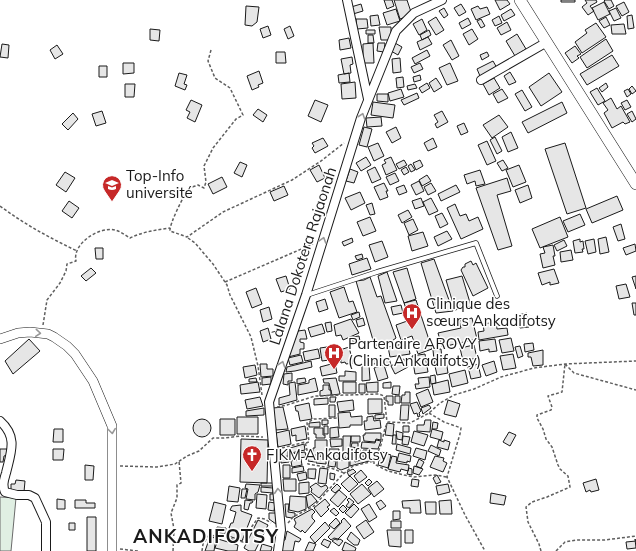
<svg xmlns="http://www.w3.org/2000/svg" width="636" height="551" font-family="Mulish,sans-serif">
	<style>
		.green { fill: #e0efe3; stroke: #6a6a6a }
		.building { fill: #e6e6e6; stroke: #1a1a1a }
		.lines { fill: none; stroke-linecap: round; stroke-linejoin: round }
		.service-casing { stroke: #1a1a1a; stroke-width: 5.5 }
		.minor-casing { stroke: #1a1a1a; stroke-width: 10 }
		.tertiary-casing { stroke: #1a1a1a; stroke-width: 10 }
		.secondary-casing { stroke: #1a1a1a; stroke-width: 12 }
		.path { stroke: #5f5f5f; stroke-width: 1.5; stroke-dasharray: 3 2; stroke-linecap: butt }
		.service { stroke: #fff; stroke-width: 4 }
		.minor { stroke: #fff; stroke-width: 8 }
		.tertiary { stroke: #fff; stroke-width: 9 }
		.secondary { stroke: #fff; stroke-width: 11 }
		.oneway { stroke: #989898 }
		.labels { text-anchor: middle; stroke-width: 3; stroke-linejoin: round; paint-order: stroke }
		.poi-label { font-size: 15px; fill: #1a1a1a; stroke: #fff; text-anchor: start }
		.street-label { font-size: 15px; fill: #1a1a1a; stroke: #fff }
		.district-label { font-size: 19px; font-weight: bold; letter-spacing: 1px; fill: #1a1a1a; stroke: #fff }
	</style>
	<rect width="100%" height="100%" fill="#fff"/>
	<path class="green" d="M0,497L16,498L11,551H0Z"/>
	<path class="building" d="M384,0H392L394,6L387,9Z
		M394,0H407L412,15L400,19Z
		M495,0H507L510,4L500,10Z
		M561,0H575V2H561Z
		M585,0H596L597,2L590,6L594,11L588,15L582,7L587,3Z
		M605,0H611L614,6L609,9L604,1Z
		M604,2L610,14L598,20L592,8Z
		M624,2L629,12L622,16L616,6Z
		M361,4L363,11L353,14L351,7Z
		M461,4L466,12L459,16L454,8Z
		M246,6L259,7L257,22L252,26L245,25Z
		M478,6L480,9L487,7L490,14L476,20L471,9Z
		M444,8L448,15L444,18L439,11Z
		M616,8L621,18L614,21L609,11Z
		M396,9L400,21L387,25L383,13Z
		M511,9L515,15L504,21L501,15Z
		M378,15L380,25L371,26L370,16Z
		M632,15L634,28L628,29L627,16Z
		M499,16L502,23L495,26L492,20Z
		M436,17L444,30L436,35L428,22Z
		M606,17L610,25L604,28L599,21Z
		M468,18L471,24L462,29L459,23Z
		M356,19H367L368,28L357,29Z
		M422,19L427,30L419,35L413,24Z
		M481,19L485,26L481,28L477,21Z
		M507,22L511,30L501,35L497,28Z
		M596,23L606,37L582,53L575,42L587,33L585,30Z
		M624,24L626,34H612L611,25Z
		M268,26L271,35L263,38L260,29Z
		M290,26L294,36L288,39L284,29Z
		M379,27H391V40H381Z
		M150,29L160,30L159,41L150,40Z
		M472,29L478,39L469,45L463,34Z
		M366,30H375V34H366Z
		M429,30L431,35L422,40L420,35Z
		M517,34L526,49L515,56L506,41Z
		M368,35H373L374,43H368Z
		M428,37L432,44L420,50L417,42Z
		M349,38L351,48L340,50L339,40Z
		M606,39L613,51L587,68L580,57Z
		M451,40L459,56L452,60L443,45Z
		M373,43L374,63H363V44Z
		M378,43H385L384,52L377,51Z
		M395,43L402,47L398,55L391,51Z
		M2,44L9,45L8,58L0,57Z
		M57,45L63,54L55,59L50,50Z
		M575,46L581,54L577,56L579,58L572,63L565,53Z
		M427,50L430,56L415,64L412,58Z
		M276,52H285L286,63H276Z
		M487,52L489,56L482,60L480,55Z
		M612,55L619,66L587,85L580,74Z
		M352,57L353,64L350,65L351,73L344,74L341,59Z
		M400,58L401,72L393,73L392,59Z
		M493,61L497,68L480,76L477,69Z
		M123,63H134V73L123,74Z
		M420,63L423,69L414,73L411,67Z
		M450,63L458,81L447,85L439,68Z
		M99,66H107V77H99Z
		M259,71L263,83L258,85L259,87L252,90L247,76Z
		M510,72L516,82L509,85L504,76Z
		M179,73L187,75L184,84L187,85L185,90L175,86Z
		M349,73L350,82L339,83L338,75Z
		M549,73L562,92L541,106L529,87Z
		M420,75L421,80L414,82L413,77Z
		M403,77L404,87L397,88L396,78Z
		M436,78L442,87L434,92L429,83Z
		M494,78L500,88L489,95L483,84Z
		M355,82L356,98L342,99L341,84Z
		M427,83L430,88L422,93L419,88Z
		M606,83L608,87L602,92L599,88Z
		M125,84H135L134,97H125Z
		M415,84L417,88L408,90L407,86Z
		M632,86L636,91L632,94L629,89Z
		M597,88L605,101L598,105L590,92Z
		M401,89L404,97L390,101L388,93Z
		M502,89L508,98L498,103L493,94Z
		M628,89L631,94L627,97L624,91Z
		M522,90L532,107L525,111L515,94Z
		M417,93L419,98L404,105L401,100Z
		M377,94H388V102L377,101Z
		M611,98L617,109L621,106L630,122L625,124L623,122L612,128L604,113L608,110L603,103Z
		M191,100L202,105L195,122L187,118L190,112L186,110Z
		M315,100L328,105L321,122L308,116Z
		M627,100L631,107L625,110L621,103Z
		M373,102L395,105L393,118L371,115Z
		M562,102L567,113L528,133L522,122Z
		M258,109L267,115L263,122L253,115Z
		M102,111L106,123L96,126L92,114Z
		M442,111L448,122L437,128L435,124L438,122L434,115Z
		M632,111L636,119L632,122L627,114Z
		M73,113L78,119L68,130L62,124Z
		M499,115L508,127L492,138L483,125Z
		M381,117L382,126L367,127L366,118Z
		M464,123L468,132L461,135L457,126Z
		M364,127L372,129L367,147L359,145Z
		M396,127L401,138L392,143L386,132Z
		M511,132L518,148L508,152L502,137Z
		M495,137L502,151L497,154L490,140Z
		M323,138L328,146L315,153L312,148L314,146L312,143Z
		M433,138L437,147L428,151L424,143Z
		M487,141L496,161L487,165L478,145Z
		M378,143L384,156L374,161L368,147Z
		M565,143L586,208L567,214L545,149Z
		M366,157L371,165L361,171L356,163Z
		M391,157L397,170L386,175L382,165L386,163L384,160Z
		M404,160L407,165L399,169L396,164Z
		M420,160L423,166L416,170L413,163Z
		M503,160L508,168L502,171L497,163Z
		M240,162L247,165L242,177L234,173Z
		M411,164L415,170L411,172L408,166Z
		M319,165L325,178L317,182L310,170Z
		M519,165L526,182L513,187L506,170Z
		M375,167L381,179L372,183L367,171Z
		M406,167L409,172L404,175L401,170Z
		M350,169L358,172L354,183L346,181Z
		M480,170L485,184L476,186L475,181L467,184L464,175Z
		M65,172L75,178L66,192L56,185Z
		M395,173L399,181L390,185L386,177Z
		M427,175L431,181L422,186L419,180Z
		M222,177L227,187L213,194L208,184Z
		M507,178L511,191L497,195L512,246L498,250L476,188Z
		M419,181L424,191L416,195L411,185Z
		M384,183L388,191H386L388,197L380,200L374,187Z
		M431,183L436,191L428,195L424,187Z
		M404,185L407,192L399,195L396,188Z
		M456,185L460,192L441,201L438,194Z
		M528,185L532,198L520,203L515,190Z
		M284,186L288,195L274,201L270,192Z
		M360,192L365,203L351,210L345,198Z
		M617,196L623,210L592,223L586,209Z
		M421,198L424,206L415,209L412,201Z
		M431,198L438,211L429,215L423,202Z
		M69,201L79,208L72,218L62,211Z
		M372,203L375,214L370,215L366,205Z
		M455,204L460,216L466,214L469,221L478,217L483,229L461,239L447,208Z
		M408,210L412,217L402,223L398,215Z
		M442,213L448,224L440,228L435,216Z
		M580,214L585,225L568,232L563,221Z
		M370,217L376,231L363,236L357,222Z
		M560,217L568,237L540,248L532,229Z
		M413,219L418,230L409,235L404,223Z
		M621,224L625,239L618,241L613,227Z
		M447,231L452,239L438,246L434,237Z
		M423,232L428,246L412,251L408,236Z
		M606,237L609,252L600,254L598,239Z
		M352,238L353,242L344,246L342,242Z
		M580,239V242L583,241L584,249H582L583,252L575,253L573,241Z
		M594,239L596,252L588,254L585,241Z
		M564,240L567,246L557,251L554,245Z
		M382,241L388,257L375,262L369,245Z
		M635,244L636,251L626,255L623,248Z
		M553,245L555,256H553L555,265L543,268L540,254L545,253L543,247Z
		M95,248H103V259H96Z
		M571,250L573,260L561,262L560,252Z
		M362,254L363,258L357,260L355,256Z
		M367,258L371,269L352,275L349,264Z
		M434,259L453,311L436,313L421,263Z
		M471,261L473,265L476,263L488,288L473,296L461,270L463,267H465V264Z
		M91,268L96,273L86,281L81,276Z
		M407,268L416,299L404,303L393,272Z
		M554,269L559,283L550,285V282L542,285L538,273Z
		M387,272L397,301L385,303L378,276Z
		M286,276L290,289L281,292L276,279Z
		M462,276L471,306L455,310L446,280Z
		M636,276V289L632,277Z
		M370,277L377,297L381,296L396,338L382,348L377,346L373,340L356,281L364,280Z
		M626,284L630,297L619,299L616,286Z
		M344,287L349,302L353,301L357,312L339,318L330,292Z
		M256,288L262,304L252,308L246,292Z
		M325,299L328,309L319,312L316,302Z
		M416,300L432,349L418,354L412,336L401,340L396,325L410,320L404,303Z
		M632,303H636V315H634Z
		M401,305L403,313L393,315L391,307Z
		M269,307L272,319L263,322L260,310Z
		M359,312L360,317L353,320L351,315Z
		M527,313L529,327L520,328L518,315Z
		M363,318L365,325L358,327L356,320Z
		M472,318L477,339L442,347L438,333L461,328L459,321Z
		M351,319L359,333L343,340L341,335L336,336L334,325Z
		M331,322L332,331L327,332L325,323Z
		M496,322L497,329L507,328L508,335L479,340L478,332L484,331L483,324Z
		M322,324L325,333L311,337L308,328Z
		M268,328L271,339L263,342L260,331Z
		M305,330L307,339H300V342L304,343V349H300V354L288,357L298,331Z
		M359,336L360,341L353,342L352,337Z
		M511,338L514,351L502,353L499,340Z
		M29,339L40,351L13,374L5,361Z
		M495,339L497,351L489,352V349L480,351L479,341Z
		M408,343L410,354L390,357L388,347Z
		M533,343L534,350L525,352L524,344Z
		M474,345L477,358L463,361L460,348Z
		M334,346L336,359L322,361L320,348Z
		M520,346L523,356L518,358L515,347Z
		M349,347L353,363L346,364L345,362L341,363L340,350Z
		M318,349L320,358L305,361L303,352Z
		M441,349L442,359L434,360L433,350Z
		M543,350V365L533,366L531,357H528V353Z
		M425,354L428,372L415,374L412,356Z
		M513,354L516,368L503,370L500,356Z
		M301,355L303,362L290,365L288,358Z
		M389,358L391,365L386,367L384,360Z
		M380,359V363L367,365L366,361Z
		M404,359L408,367L395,374L391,366Z
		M446,360L448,373L437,375L434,362Z
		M311,361L312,367L295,371L286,372L287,367Z
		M494,361L497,372L486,376L482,365Z
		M335,363L337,373L322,376L320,367Z
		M260,364H267V369H273V376L261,377Z
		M478,364L481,377L471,379L468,367Z
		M255,365L257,375L245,378L243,367Z
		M369,365L370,380L362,381V366Z
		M384,365L388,378L378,381L374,368Z
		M465,370L468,383L452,387L449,374Z
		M345,371L356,372V381H339V376H345Z
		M292,373V381H288V385L283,384L284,374Z
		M435,375L436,383L431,384L430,376Z
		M271,377V384L262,385V378Z
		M429,377L430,387L416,389L415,384H419L418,378Z
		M256,378L257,382H249V379Z
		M305,378L306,382L297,384V379Z
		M315,378L318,391L298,395V385L309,383V380Z
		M336,378L340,394L332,395L329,383H324L323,379Z
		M448,380L450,392L434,395L432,384Z
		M258,382L260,392L241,394L240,385Z
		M295,382L297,400L279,405V398L290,395L289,383Z
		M343,382H356V393H343Z
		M378,382V392H367L366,383Z
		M391,382V388H383V383Z
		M359,384H365V393H359Z
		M323,385H329V390H331V395L320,396V391L323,390Z
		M393,386H400L399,395L392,394Z
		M428,389L433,402L421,407L416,394Z
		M405,392H410V403H401L402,395H405Z
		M386,396H393V405H388V401H386Z
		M395,396H400V403H395Z
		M260,397L263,406L247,409L245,400Z
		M330,397H336L335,402H330Z
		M328,398V404L314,405V399Z
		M368,399H382V413L368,414Z
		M353,400L354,410L339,412L337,402Z
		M448,400L460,404L456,417L444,414Z
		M417,402L421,411L419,413L420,416L418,417L417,413L414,414L410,404Z
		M309,403L312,419L300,421L298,411H296L295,406Z
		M329,405H335V417H329Z
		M401,405H409L408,420H400Z
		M429,405L431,408L423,414L421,408Z
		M283,407L288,429L276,430L273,408Z
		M264,408V415L246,416V411Z
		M350,412L351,417L362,416V425H350V427L339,428L338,413Z
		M384,414V418L375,419V415Z
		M373,416L374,421L380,420L381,428L365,430L364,421H367V417Z
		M237,417H258V434H237Z
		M193 428a9 9 0 1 1 18 0a9 9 0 1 1-18 0Z
		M220,419H235V435H220Z
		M322,420H328V424L322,425Z
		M425,420H431L430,432L417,431V425H424Z
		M320,422V427H309V423Z
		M433,422L438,423L437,429H432Z
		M387,423L394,424L393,436L385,435Z
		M305,426L307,439L296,441V435L292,436L291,429Z
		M324,426H328V434H324Z
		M403,426H409V432H403Z
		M338,427L339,437L330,438V428Z
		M314,428H323V435H325V438H316V434H314Z
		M54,429H63V442H53Z
		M432,429L443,432L441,440L430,437Z
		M289,430L291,444L278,447L276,433Z
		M396,431L403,433L402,440L397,439Z
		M414,431L428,435L424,446L411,442Z
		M509,432L516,435L510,446L503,442Z
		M365,433H381V440L376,439L375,442L364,441L363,435H365Z
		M393,435H396V444H392Z
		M343,436H351L349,458L343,457Z
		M351,436H360V442H351Z
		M403,436L410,437L408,445L402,444Z
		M241,439L268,440L267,483L240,482Z
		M330,439H342V446L331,447Z
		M315,440H327V455H313V448H315Z
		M376,440L381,441L378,449L361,448L362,442L375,443Z
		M439,440L444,442V440L450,442L448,450L437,447Z
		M352,443H358V448L351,447Z
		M304,444L305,450L291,453L290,448Z
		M397,444L411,448L410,454L396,450Z
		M431,445L441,450L439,456L428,451Z
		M416,448L427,451L425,460L413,456Z
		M0,449H7V455L4,456L3,462H0Z
		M53,449H64L63,460H53Z
		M329,449H339L338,459L329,458Z
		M354,449H360V458L354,457Z
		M288,450V456L281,457L280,451Z
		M363,450H369V457H363Z
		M379,451L391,455L388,468L378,465L380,457H378Z
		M305,452L306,457L292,459L291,454Z
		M399,453L411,456L410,462L407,461V463L397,461Z
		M308,455H315V462L308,461Z
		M317,456L326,457V464L316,463Z
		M392,456L397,457L396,463L409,465L408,471L401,469L400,472L388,469Z
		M435,456L444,458L443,461L447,463L443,472L430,467Z
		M288,457L289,462L281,463V458Z
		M366,458H373V460L350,466V460H355V462Z
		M301,459L302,465L292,467L291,461Z
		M419,459L424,462L421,468L416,466Z
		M329,460L336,461L335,467L328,466Z
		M337,460H349V467L341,470L337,468Z
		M85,465L94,466L93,480H85Z
		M283,465H290V478H283Z
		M303,466L304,471L292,473V468Z
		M414,466L423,469L419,475L413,473Z
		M320,468L328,469L326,484L318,483Z
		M409,468L412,469V475L407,474Z
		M308,469H316L315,479L308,478Z
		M353,469L356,472L349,476L347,472Z
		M361,470L367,477L359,483L354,476Z
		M306,472L307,479L299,481L297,474Z
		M330,473L335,474L334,480L330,479Z
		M437,475L441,482L436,484L433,478Z
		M350,476L358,484L349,492L341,484Z
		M283,479H296V491H284Z
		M369,479L372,482L368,486L365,483Z
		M412,479L419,480L418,487L411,486Z
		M596,479L599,490L591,492L590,490L586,492L583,483Z
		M16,480L25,481L24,492L11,490V484H15Z
		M377,481L384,489L374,497L368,488Z
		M309,482V493L299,494V483Z
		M261,483H273V486H261Z
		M316,483L321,487L326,485L328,488L319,498L311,492L312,489L310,487Z
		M246,484L260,485L258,492L255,494V500L246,499L248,489L245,488Z
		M337,484L341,488L335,493L331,490Z
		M362,484L371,494L358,504L350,494Z
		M448,484L450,492L438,495L436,486Z
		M229,486L240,488L238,502L227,501Z
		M261,487L273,488V493L261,492Z
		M242,489H247L245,498H241Z
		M339,490L347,497L338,507L330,500Z
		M491,493L506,496L504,505L490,503Z
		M257,494L267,495L266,509L256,508Z
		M270,494H275V500H270Z
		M311,494L317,501L308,508L306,496Z
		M290,496L306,497V509L298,512L289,510Z
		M349,498L354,502L349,508L346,506L349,502L347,500Z
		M57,499L65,500V509H57Z
		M325,499L330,505L327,507L329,509L321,517L314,508Z
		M75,500H86V503H95V508H75Z
		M245,500L253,501L252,503H250L248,510L244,509Z
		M381,500L386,506L380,510L376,503Z
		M420,500L421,513H410V508H403L402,501Z
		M451,500L452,514H440L439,501Z
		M214,502L226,505L222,524L209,521Z
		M269,502L275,503L274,511L268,510Z
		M425,502H436V514H426Z
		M285,504H289L288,512L295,513V516L292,518L286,517Z
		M354,504L359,509L351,518L345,513Z
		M369,504L377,517L369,522L361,509Z
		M241,505V511L252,515L242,541L229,536L231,529L229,528L231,523H233L236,512L230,510L232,506Z
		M343,505L347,509L343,513L339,509Z
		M334,508L339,513L336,516L330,511Z
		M312,509L315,512L312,515V518L315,521L305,533L302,530L301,532L294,527L296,523L294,519Z
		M393,511H400V519L393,520Z
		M269,513H276V524L269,519Z
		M87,517H96V551H87Z
		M336,518L340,523L334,529L329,525Z
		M344,518L351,526L338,539L334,538L331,540L328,537L342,522L341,521Z
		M258,520L268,525L255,551H249L244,548Z
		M366,520L374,532L364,539L356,527Z
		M391,521H401V528H391Z
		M325,522L330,528L315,543L310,537Z
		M69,523H75V530H69Z
		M217,527L226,528L225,534L216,532Z
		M387,530H401V547L389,546Z
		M405,530H413V543H405Z
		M287,531L301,539L299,542L295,541L293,551H280L282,541L285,540Z
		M351,532L360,540L358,545H354L347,539Z
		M210,537L216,538L214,551H205Z
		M218,539L238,545L237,551H228L215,548Z
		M324,539L331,542L328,548L321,544Z
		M335,539L337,540L340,539L343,541L339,546L332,541Z
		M635,539L636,548L627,549L626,542L636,541Z
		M309,542L316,544L313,551H305Z
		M345,542L356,548L355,551H345L342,550Z
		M262,544L272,547L271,551H260Z"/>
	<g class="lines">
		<g class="service-casing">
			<path id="service" d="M307,295L377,272L476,243L497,296"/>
		</g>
		<g class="minor-casing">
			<path id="minor" d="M347,0L368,99
				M481,80L547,42
				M0,421C18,437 11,452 6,473C4,480 2,485 5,492L17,495H29L35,498L46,522V551
				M278,551L281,530L269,402L306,295L361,118L396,31L414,13L442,0"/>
		</g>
		<g class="tertiary-casing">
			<path id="tertiary" d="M0,339L18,333L30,332L48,334L54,337L67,346L75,354L93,381L112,426V551"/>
		</g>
		<g class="secondary-casing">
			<path id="secondary" d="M520,0L636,184"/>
		</g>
		<path class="path" d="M211,50L208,61L215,78L230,88L243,115L236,119L213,148L204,166L206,182L204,188L198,185C196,186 191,187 189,189C184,194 169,225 170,231L187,237L223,212L292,180L321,161L344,143
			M0,206C24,224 50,238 77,251
			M188,238L195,243L213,264L227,285L230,295L251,337L258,366L262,395
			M225,282L313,244
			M43,325L47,300L60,283L66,271L67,264L76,261C72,244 99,226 115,230C120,231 125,235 130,238C142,232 156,230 170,228
			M565,364L574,373L636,390
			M277,407L287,405L315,396L379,394L384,396L387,422
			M429,413L444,422L461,428L460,434L447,477L465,515L485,551
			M306,443L309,442L307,423L314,419L337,418
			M282,448L305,442L307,450L308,464L331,468L344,473
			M374,461V464L388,471L404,475L414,477L435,475L447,477
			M120,466L157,467L175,464L187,456L199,451L213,438H224L241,436L263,437
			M288,523L293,517L314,506L342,475L353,466L374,461L381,445L385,428L388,422L410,423L429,413L440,403L454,395L474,389L501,377L534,368L565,364L636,361
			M120,549L138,551
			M173,551L174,529L171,513L177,498V485L181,483L179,461
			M202,551L203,544L209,535L224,537L243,542L248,532L258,518L265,519L271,523
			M541,551L539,544L528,522L526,507L532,502L547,497L570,487L568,476L560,469L558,465L552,447L546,439L543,429L537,418V415L551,410L552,407L548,396L562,392L565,364
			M556,551L565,542L576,540H605L636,536"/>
		<use href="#service" class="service"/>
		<use href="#minor" class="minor"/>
		<use href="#tertiary" class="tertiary"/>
		<use href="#secondary" class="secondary"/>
	</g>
	<defs><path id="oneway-chevron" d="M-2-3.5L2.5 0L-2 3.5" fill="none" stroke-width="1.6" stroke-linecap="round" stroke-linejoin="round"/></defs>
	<g class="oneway">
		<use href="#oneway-chevron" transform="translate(362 116) rotate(-71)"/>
		<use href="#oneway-chevron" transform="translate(323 240) rotate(-73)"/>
		<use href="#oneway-chevron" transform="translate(38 333) rotate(5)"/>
		<use href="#oneway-chevron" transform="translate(282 364) rotate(-71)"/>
		<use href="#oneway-chevron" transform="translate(112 431) rotate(83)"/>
		<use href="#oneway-chevron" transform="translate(278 491) rotate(-95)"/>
	</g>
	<defs>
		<g id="university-pin" transform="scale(1)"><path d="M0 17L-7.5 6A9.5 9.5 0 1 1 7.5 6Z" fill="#c62828" stroke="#fff"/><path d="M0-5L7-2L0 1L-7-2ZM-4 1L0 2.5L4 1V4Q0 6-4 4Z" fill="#fff"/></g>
		<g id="hospital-pin" transform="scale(1)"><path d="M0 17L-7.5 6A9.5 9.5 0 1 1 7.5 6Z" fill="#c62828" stroke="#fff"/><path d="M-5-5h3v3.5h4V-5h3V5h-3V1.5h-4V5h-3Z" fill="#fff"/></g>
		<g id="church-pin" transform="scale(1)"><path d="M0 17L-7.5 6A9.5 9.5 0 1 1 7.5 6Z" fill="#c62828" stroke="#fff"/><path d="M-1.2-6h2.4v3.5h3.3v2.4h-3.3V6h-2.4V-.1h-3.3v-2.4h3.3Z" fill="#fff"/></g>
	</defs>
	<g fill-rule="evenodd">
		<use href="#university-pin" x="112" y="185"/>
		<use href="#hospital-pin" x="412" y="313"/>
		<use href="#hospital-pin" x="334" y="353"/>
		<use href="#church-pin" x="252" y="455"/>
	</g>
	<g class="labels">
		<g class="poi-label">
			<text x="126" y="181">Top-Info<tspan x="126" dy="17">université</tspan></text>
			<text x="426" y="309">Clinique des<tspan x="426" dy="17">sœurs Ankadifotsy</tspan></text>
			<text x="348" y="349">Partenaire AROVY<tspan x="348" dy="17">(Clinic Ankadifotsy)</tspan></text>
			<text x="266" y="460">FJKM Ankadifotsy</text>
		</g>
		<g class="street-label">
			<text transform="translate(303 256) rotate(-72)" y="5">Làlana Dokotera Rajaonah</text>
		</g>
		<g class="district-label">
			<text x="206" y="543">ANKADIFOTSY</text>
		</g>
	</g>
</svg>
